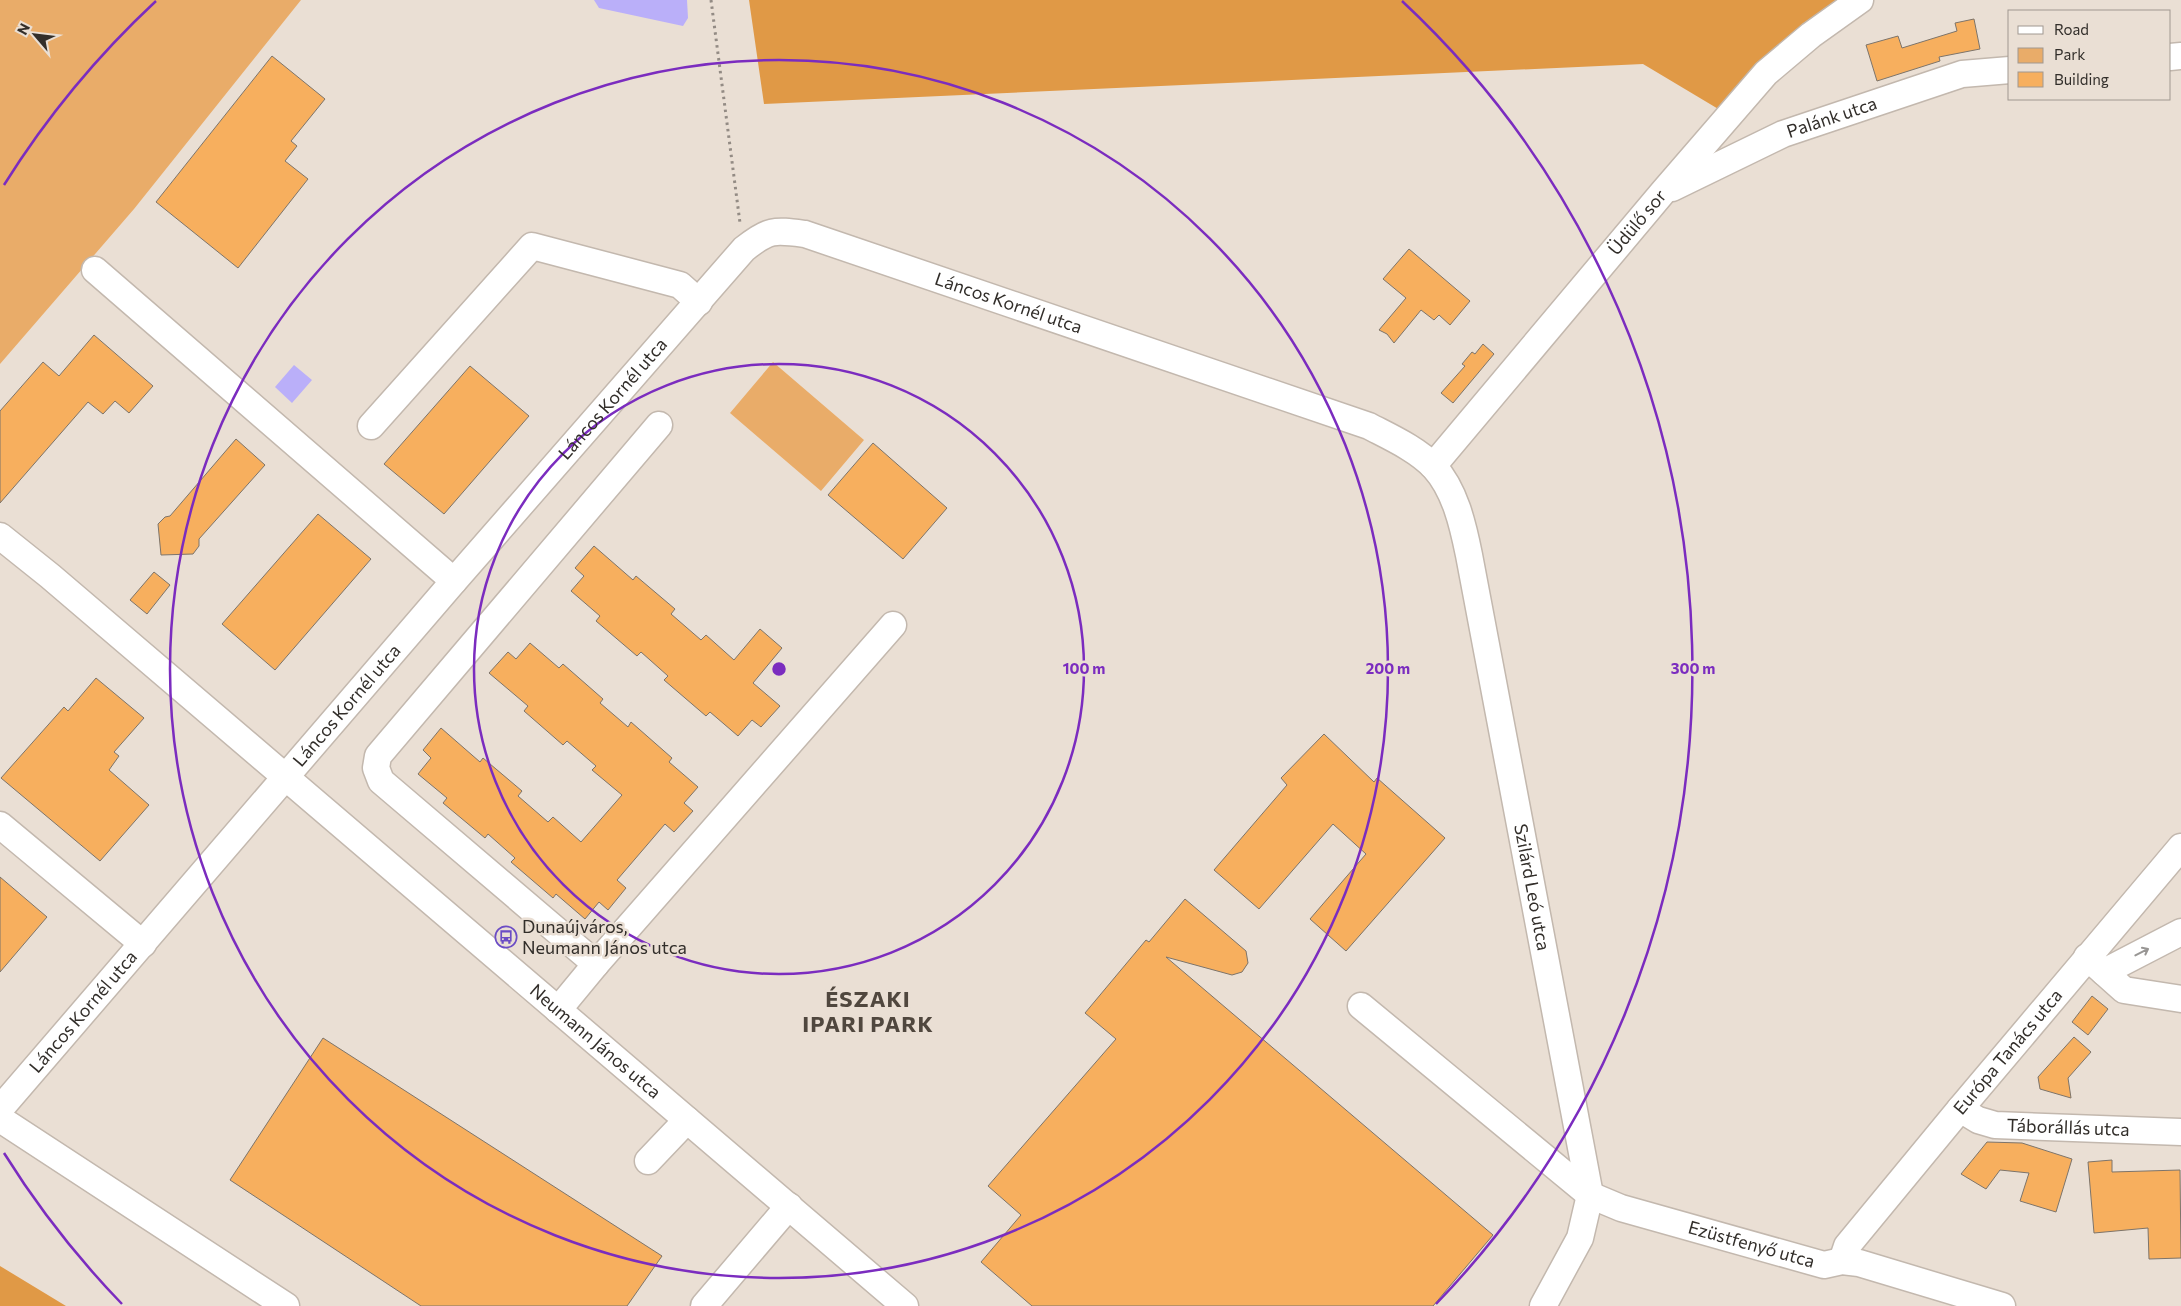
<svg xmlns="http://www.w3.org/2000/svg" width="2181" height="1306" font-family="Commissioner,sans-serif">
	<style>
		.green { fill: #e9ac69 }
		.forest { fill: #e09946 }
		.water { fill: #baaff9 }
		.building { fill: #f7af5e; stroke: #7d746a }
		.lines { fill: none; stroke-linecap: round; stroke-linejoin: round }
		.minor-casing { stroke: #c3b8ae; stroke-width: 29 }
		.path { stroke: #938b84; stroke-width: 3; stroke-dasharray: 2.5 4; stroke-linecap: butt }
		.minor { stroke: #fff; stroke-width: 26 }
		.oneway { stroke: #989694 }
		.ring { fill: none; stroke: #7b2cbf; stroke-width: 2.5 }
		.labels { text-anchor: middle; stroke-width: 5; stroke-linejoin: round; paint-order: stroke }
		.street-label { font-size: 18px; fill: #322e2a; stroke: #eadfd4 }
		.poi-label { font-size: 18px; fill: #322e2a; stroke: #eadfd4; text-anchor: start }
		.district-label { font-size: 22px; font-weight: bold; letter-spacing: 1px; fill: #50473e; stroke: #eadfd4 }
		.centre { fill: #7b2cbf; stroke: #eadfd4; stroke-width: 2.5 }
		.ring-label { font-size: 15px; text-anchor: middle; font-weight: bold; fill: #7b2cbf; stroke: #eadfd4; stroke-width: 5; stroke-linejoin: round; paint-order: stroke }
	</style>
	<rect width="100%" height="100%" fill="#eadfd4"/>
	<path class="green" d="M0,0H301L134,209L0,364Z
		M773,362L864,440L821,491L730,413Z"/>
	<path class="forest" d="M749,0H1853L1720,110L1643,64L764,104Z
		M0,1266L66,1306H0Z"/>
	<path class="water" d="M594,0H687L688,18L683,26L599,8Z
		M294,365L312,380L292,403L275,387Z"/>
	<path class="building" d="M1974,19L1980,49L1939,57L1940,61L1877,81L1866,45L1898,36L1902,48L1957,31L1955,23Z
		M272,56L325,99L291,141L297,146L285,161L308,179L238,268L156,202Z
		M1409,249L1470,301L1450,325L1439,315L1434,320L1421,310L1394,343L1387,334L1379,330L1406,298L1383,279Z
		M94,335L153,386L129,413L115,401L103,414L88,402L0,503V411L43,362L59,376Z
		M1483,344L1494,354L1453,403L1441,393L1465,366L1462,364L1472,352L1475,354Z
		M470,366L529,416L444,514L384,464Z
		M236,439L265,465L199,539V546L193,554L161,555L158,524L165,517L170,516Z
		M873,443L947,508L903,559L828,495Z
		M318,514L371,559L275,670L222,624Z
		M594,546L633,580L636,576L675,609L671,614L701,640L706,635L734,660L760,629L782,648L753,683L780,706L761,727L752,720L738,736L710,712L706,716L664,680L668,676L641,652L637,656L596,621L600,616L571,591L584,576L575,568Z
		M154,572L170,585L147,614L130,600Z
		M530,643L559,668L563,664L603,699L600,703L628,727L631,722L672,758L669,762L698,787L684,803L693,811L674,832L665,824L617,880L626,888L608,910L599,902L585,919L556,894L553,898L511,862L515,858L488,834L485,838L443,803L447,798L418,774L431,758L423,750L441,728L480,762L483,758L522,791L518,796L548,822L553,817L581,842L622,795L592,770L596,766L567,741L563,745L524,711L528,706L489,673L508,652L516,659Z
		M96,678L144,718L114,752L119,756L109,770L149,805L100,861L1,778L64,707L68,711Z
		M1324,734L1374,782L1377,778L1445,838L1346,951L1310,919L1366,854L1333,824L1259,909L1214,870L1287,785L1281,778Z
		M0,877L47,917L0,972Z
		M1185,899L1246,951L1248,963L1242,972L1232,975L1166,957L1493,1235L1433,1306H1032L981,1262L1021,1215L988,1186L1116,1039L1085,1013L1146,940L1149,942Z
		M2092,996L2108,1009L2088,1035L2072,1022Z
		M2074,1037L2091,1052L2068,1078L2071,1098L2040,1089L2038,1077Z
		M323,1038L662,1256L627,1306H421L230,1180Z
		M1987,1142L2022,1143L2072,1159L2056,1212L2020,1201L2029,1173L2000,1170L1986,1189L1961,1174Z
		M2112,1160V1172L2180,1170L2181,1258L2149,1259L2148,1228L2094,1233L2088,1162Z"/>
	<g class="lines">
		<g class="minor-casing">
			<g id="minor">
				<path d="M2170,57L2181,56"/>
				<path id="s1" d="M1672,188L1783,134L1962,74L2010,70"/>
				<path d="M95,270L454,581"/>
				<path d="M371,426L532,246L680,285L699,302"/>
				<path id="s2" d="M1433,466L1663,192L1766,73L1811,35L1860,0"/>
				<path id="s3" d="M0,536L50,576L905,1306"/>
				<path d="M0,825L143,944"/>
				<path d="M2087,957L2124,990L2181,999"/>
				<path d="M596,964L381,781L376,768L378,756L659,425"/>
				<path d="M2104,972L2181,932"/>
				<path id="s4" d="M1361,1006L1590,1195L1621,1208L1824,1265L1842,1261L1859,1263L2002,1306"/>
				<path d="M558,1010L596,964L893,625"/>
				<path id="s5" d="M0,1109L454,581L744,249C769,229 774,230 805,234L1369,426C1390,437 1417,449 1434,467C1455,490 1463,525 1469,555L1590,1195L1580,1238L1543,1306"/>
				<path id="s6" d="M1960,1109L1978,1120L1995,1125L2181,1132"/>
				<path d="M0,1119L286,1306"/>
				<path d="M648,1161L687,1120"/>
				<path id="s7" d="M1842,1261L1847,1246L1960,1109L2181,847"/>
				<path d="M704,1306L789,1206"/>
			</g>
		</g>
		<path class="path" d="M711,0L740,223"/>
		<use href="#minor" class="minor"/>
	</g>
	<defs><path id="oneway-shaft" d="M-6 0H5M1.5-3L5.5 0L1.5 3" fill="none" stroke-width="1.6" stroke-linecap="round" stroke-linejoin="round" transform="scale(1.25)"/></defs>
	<use class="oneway" href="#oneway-shaft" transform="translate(2142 952) rotate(-27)"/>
	<g class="ring">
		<circle cx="779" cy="669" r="305"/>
		<circle cx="779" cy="669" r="609"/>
		<path d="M122 1304A914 914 0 0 1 4 1153M4 185A914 914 0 0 1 156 1M1402 1A914 914 0 0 1 1436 1304"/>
	</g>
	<defs>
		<g id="bus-ring" transform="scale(1.125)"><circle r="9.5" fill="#eadfd4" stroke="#6b4cc5" stroke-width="1.5"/><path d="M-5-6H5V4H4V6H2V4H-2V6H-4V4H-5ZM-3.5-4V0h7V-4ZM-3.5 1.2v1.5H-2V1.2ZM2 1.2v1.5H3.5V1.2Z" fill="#6b4cc5"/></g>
	</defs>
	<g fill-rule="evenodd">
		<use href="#bus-ring" x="506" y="937"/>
	</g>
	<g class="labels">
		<g class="street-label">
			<text dy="6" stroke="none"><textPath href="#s1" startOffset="175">Palánk utca</textPath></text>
			<text dy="6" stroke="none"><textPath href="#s2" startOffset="318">Üdülő sor</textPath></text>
			<text dy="6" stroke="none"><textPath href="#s5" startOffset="1418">Láncos Kornél utca</textPath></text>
			<text dy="6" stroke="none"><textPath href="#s5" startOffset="938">Láncos Kornél utca</textPath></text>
			<text dy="6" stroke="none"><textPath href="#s5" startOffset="532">Láncos Kornél utca</textPath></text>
			<text dy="6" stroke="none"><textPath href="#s5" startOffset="2310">Szilárd Leó utca</textPath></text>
			<text dy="6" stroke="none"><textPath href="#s5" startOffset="128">Láncos Kornél utca</textPath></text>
			<text dy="6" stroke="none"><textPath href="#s3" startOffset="781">Neumann János utca</textPath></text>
			<text dy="6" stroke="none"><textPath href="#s7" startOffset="268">Európa Tanács utca</textPath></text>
			<text dy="6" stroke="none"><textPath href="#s6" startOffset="112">Táborállás utca</textPath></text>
			<text dy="6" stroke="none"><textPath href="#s4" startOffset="466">Ezüstfenyő utca</textPath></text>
		</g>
		<g class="poi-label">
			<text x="522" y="933">Dunaújváros,<tspan x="522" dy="21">Neumann János utca</tspan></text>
		</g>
		<g class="district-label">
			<text x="868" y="1007">ÉSZAKI<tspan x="868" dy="25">IPARI PARK</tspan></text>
		</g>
	</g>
	<circle cx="779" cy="669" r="8" class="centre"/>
	<g class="ring-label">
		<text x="1084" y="674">100 m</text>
		<text x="1388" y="674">200 m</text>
		<text x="1693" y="674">300 m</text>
	</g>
	<rect x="2008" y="10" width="162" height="90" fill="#eadfd4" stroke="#a09890"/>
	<rect x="2018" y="26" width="25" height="8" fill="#ffffff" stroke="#a09890"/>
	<text x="2054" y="35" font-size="15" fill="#322e2a">Road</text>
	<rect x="2018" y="48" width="25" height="15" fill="#e9ac69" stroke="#a09890"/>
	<text x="2054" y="60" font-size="15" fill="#322e2a">Park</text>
	<rect x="2018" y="72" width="25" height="15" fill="#f7af5e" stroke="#a09890"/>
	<text x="2054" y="85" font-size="15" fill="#322e2a">Building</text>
	<g transform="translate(35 35) rotate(298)" stroke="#eadfd4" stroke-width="4" paint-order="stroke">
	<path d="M0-4L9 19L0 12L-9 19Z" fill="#322e2a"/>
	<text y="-8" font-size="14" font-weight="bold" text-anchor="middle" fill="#322e2a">N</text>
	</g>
</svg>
